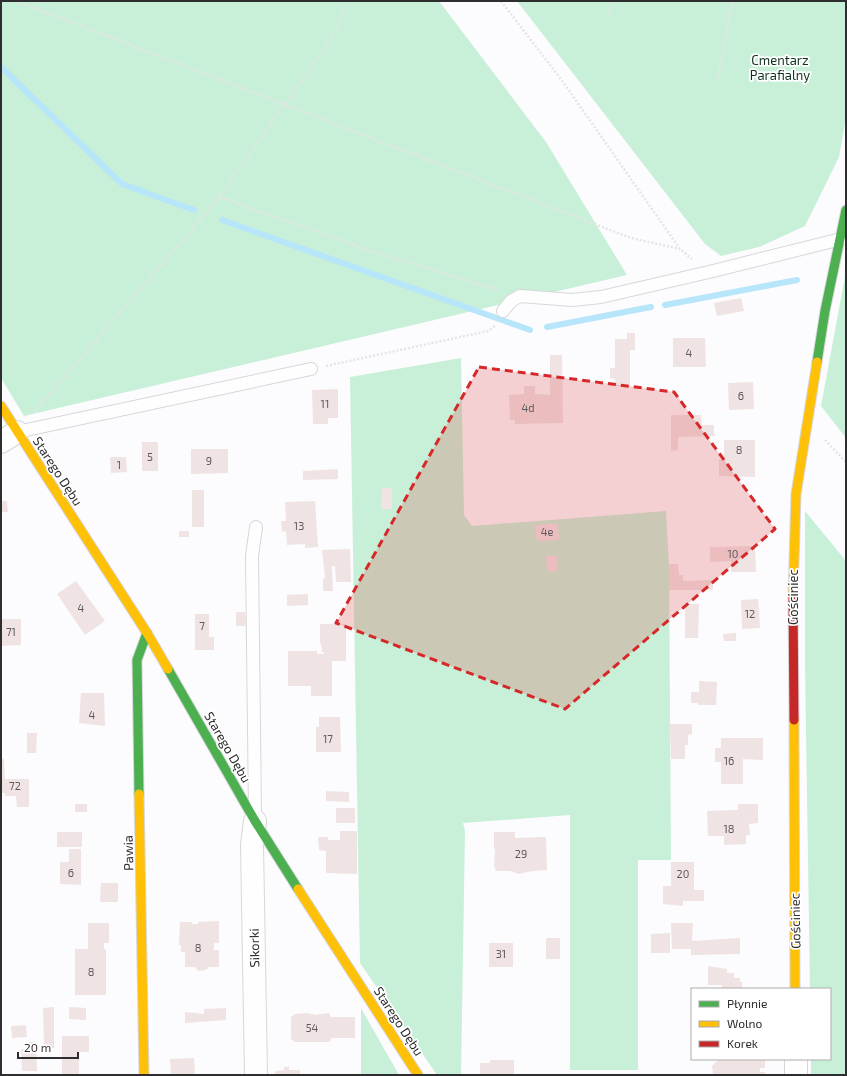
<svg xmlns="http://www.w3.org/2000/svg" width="847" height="1076" font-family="'Exo 2',sans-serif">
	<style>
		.green { fill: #c8f0d9 }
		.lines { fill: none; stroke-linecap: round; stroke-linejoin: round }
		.stream { stroke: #b7e5f9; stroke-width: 6 }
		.building { fill: #f0e3e4 }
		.lane-casing { stroke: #d7d7d9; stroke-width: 14 }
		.street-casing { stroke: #d7d7d9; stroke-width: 24 }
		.fast-casing { stroke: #d7d7d9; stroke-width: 11 }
		.slow-casing { stroke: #d7d7d9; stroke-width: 11 }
		.jam-casing { stroke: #d7d7d9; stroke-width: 11 }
		.path { stroke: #e5e5e5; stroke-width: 2.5; stroke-dasharray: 2 2; stroke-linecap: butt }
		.lane { stroke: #fffeff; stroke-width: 12 }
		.street { stroke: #fffeff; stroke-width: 22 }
		.fast { stroke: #4caf50; stroke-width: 9 }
		.slow { stroke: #ffc107; stroke-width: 9 }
		.jam { stroke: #c62828; stroke-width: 9 }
		.marked { fill: #d62828; fill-opacity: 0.2; stroke: #d62828; stroke-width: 3; stroke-dasharray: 8 5; stroke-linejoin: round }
		.labels { text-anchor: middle; stroke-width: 3.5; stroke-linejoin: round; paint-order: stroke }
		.number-label { font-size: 11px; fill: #5e5a5c }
		.park-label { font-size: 13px; fill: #113220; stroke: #fff }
		.street-label { font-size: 13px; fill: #2e2d2f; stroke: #fff }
	</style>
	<rect width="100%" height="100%" fill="#fcfbfe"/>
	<path class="green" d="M1,1H439L546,142L627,275L24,416L1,378Z
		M517,1H846V117L839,157L805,226L759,247L721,256L705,244Z
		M846,271V438L821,406Z
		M461,358L464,515L472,526L666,511L669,564L671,860H638V1070H570V815L463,823L465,831L461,1075H437L360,963L350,377Z
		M805,511L846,561V1075H811V1059H830V989H810L805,665Z
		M361,1008L399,1075H361Z"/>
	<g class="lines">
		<path class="stream" d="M1,67L122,184L194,210
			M222,220L530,330
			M665,305L797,280
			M547,327L651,307"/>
	</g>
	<path class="building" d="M741,298L744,311L717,316L714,303Z
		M627,333H635V350H630V386H616L615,379L610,378V368H615V339H627Z
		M673,338H705L706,367H673Z
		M550,355H562L563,423L515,424V420H510L509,395L524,394V386H535V394L550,395Z
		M753,382L754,409L729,410L728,383Z
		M338,389V418H328V424H313L312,390Z
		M671,415H701L702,425H714V436L678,437V450L671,451Z
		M724,440H755V477L719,476V459H724Z
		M142,442H158V471H142Z
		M191,449H228V473L191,474Z
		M110,457H126L127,472L111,473Z
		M338,469V479L303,480V471Z
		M382,488H392V509H381Z
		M192,490H204V527H192Z
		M1,501H7L8,512H1Z
		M315,501L318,547L305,548V544L287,545L286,531L282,532L281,521H286L285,502Z
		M558,523L559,540L537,541L535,525Z
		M179,531H189V537H179Z
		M755,546L756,572H731V561L710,562V547Z
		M350,549L351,582H336L335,566H332L333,591H323V578H325L322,550Z
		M546,556H557L558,571H547Z
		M669,564H678L679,575H683V581L713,580V590H669Z
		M76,581L105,621L85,635L57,594Z
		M308,594V605L287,606V595Z
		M758,599L760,628L742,629L741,600Z
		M685,604H699L698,638H685Z
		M236,612H245L246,626H236Z
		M195,614H209V637H214V650H195Z
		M1,619H21V645L1,646Z
		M320,624H346V661H332V696H311V686H288V651H317V654H324V652H322L321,644H320Z
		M736,633V641H724L723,634Z
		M699,681L717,682L716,705H698V703H691V692H699Z
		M81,693H104L105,726L79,723Z
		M319,717H340L341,752H316V727H319Z
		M670,724H692V734L688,735V745H685V759H671Z
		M27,733H37L36,753H27Z
		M721,738H763V760L743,759V784H721V762H715V748H721Z
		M1,759H4L5,779H29V807H17L16,796H5V793H1Z
		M326,791L349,792V802L326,801Z
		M75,804H87V812H75Z
		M738,804H758V823L749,824L750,835H746V844L724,845V836H708L707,811L738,810Z
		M336,808H355V823H336Z
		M340,831H357V874L326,873V851L319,850L318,837H328V840H340Z
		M57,832H82V847H57Z
		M494,832H515V838L546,837L547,870L532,871L519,874L510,871H496L494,866L495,849H494Z
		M69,849H81V885L60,884V862H69Z
		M671,862H694V890H704V901H683V906L663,904V886H671Z
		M101,883H118V902H100Z
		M219,921V943H214V950H219V967H209L206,970L198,971L195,967H185V952H181V945H179L180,922H192V924H198V922Z
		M88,923H109V943H104V949H106V995H75V949H88Z
		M671,923H693L692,941L740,938V954L691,955V949H672Z
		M670,933V953H651V934Z
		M546,938H560V959H546Z
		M489,943H513V967H489Z
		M708,966L727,969V973H734V978H740V982H742V989H722V985H708Z
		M54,1007V1048H44L43,1008Z
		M69,1007L86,1008V1020L69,1019Z
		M226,1008V1020L185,1023V1012L204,1014V1009Z
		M308,1013L315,1015L329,1013L331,1017H355V1038H332L329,1042H295L291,1039V1017L295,1014Z
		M26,1025L27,1037L12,1038L11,1026Z
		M62,1036H89V1052H79V1074H62Z
		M29,1042H36L37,1071H22L21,1049H29Z
		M194,1058L195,1075H171L170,1059Z
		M719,1059H765V1068H760V1072H765V1075H713L712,1066Z
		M490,1060H514V1075H480V1063H490Z
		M284,1067H289V1070H300V1075H275V1071L284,1070Z"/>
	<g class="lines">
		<g class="lane-casing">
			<path id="lane" d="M503,311L511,301L520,296L572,300L601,297L709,272L841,239
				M17,432L311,369
				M255,815L252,556L256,527"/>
		</g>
		<g class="street-casing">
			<path id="street" d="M1,442L17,432
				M255,821L252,845L256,1075
				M796,1059V1075"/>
		</g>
		<g class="fast-casing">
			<path id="fast" d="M817,362L825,311L846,210
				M168,669L255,821L298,889
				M139,794L137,660L147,633"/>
		</g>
		<g class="slow-casing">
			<path id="slow" d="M1,406L147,633L168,669
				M793,597L796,494L817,362
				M794,720L795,989
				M139,794L144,1075
				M298,889L418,1075"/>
		</g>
		<g class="jam-casing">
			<path id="jam" d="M793,597L794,720"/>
		</g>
		<path class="path" d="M16,1L631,238L680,249
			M501,1L563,82L680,249L692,259
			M609,13L611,1
			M718,79L732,1
			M220,197L371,251L499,290
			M326,366L488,331L495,326
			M35,411L220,197L339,26L346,1
			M825,440L846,462"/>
		<use href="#lane" class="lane"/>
		<use href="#street" class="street"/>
		<use href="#fast" class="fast"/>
		<use href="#slow" class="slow"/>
		<use href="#jam" class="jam"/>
	</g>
	<path class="marked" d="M479,367L674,392L775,529L565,709L336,623Z"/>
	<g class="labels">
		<g class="number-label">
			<text x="689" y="357">4</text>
			<text x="741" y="400">6</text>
			<text x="325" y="408">11</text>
			<text x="528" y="412">4d</text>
			<text x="739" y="454">8</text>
			<text x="150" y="461">5</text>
			<text x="209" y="465">9</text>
			<text x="119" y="469">1</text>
			<text x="299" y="530">13</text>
			<text x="547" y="536">4e</text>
			<text x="733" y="558">10</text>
			<text x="81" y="612">4</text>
			<text x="750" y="618">12</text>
			<text x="202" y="630">7</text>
			<text x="11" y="636">71</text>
			<text x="92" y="719">4</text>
			<text x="328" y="743">17</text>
			<text x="729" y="765">16</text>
			<text x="15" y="790">72</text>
			<text x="729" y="833">18</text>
			<text x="521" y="858">29</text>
			<text x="71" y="877">6</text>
			<text x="683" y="878">20</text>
			<text x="198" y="952">8</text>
			<text x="501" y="958">31</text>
			<text x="91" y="976">8</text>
			<text x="312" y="1032">54</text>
		</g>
		<g class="park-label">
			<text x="780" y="65">Cmentarz<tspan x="780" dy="15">Parafialny</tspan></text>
		</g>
		<g class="street-label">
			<text transform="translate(58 471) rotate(57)" y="5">Starego Dębu</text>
			<text transform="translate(793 597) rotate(-90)" y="5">Gościniec</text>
			<text transform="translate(228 747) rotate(60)" y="5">Starego Dębu</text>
			<text transform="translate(128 853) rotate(-91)" y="5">Pawia</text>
			<text transform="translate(795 921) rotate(-91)" y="5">Gościniec</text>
			<text transform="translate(254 948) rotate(-91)" y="5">Sikorki</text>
			<text transform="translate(399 1021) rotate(57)" y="5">Starego Dębu</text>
		</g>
	</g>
	<rect width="847" height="1076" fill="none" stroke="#2e2d2f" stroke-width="4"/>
	<rect x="691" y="988" width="140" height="72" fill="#ffffff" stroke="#ababac"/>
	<rect x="699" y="1001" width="20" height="6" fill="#4caf50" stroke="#ababac"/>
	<text x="727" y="1008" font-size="12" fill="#2e2d2f">Płynnie</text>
	<rect x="699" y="1021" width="20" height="6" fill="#ffc107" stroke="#ababac"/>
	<text x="727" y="1028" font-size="12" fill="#2e2d2f">Wolno</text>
	<rect x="699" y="1041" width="20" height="6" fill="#c62828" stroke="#ababac"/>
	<text x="727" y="1048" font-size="12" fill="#2e2d2f">Korek</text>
	<path d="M18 1052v6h60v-6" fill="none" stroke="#2e2d2f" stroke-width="2"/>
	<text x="24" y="1052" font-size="12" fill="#2e2d2f" stroke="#ffffff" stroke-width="3" paint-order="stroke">20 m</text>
</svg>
